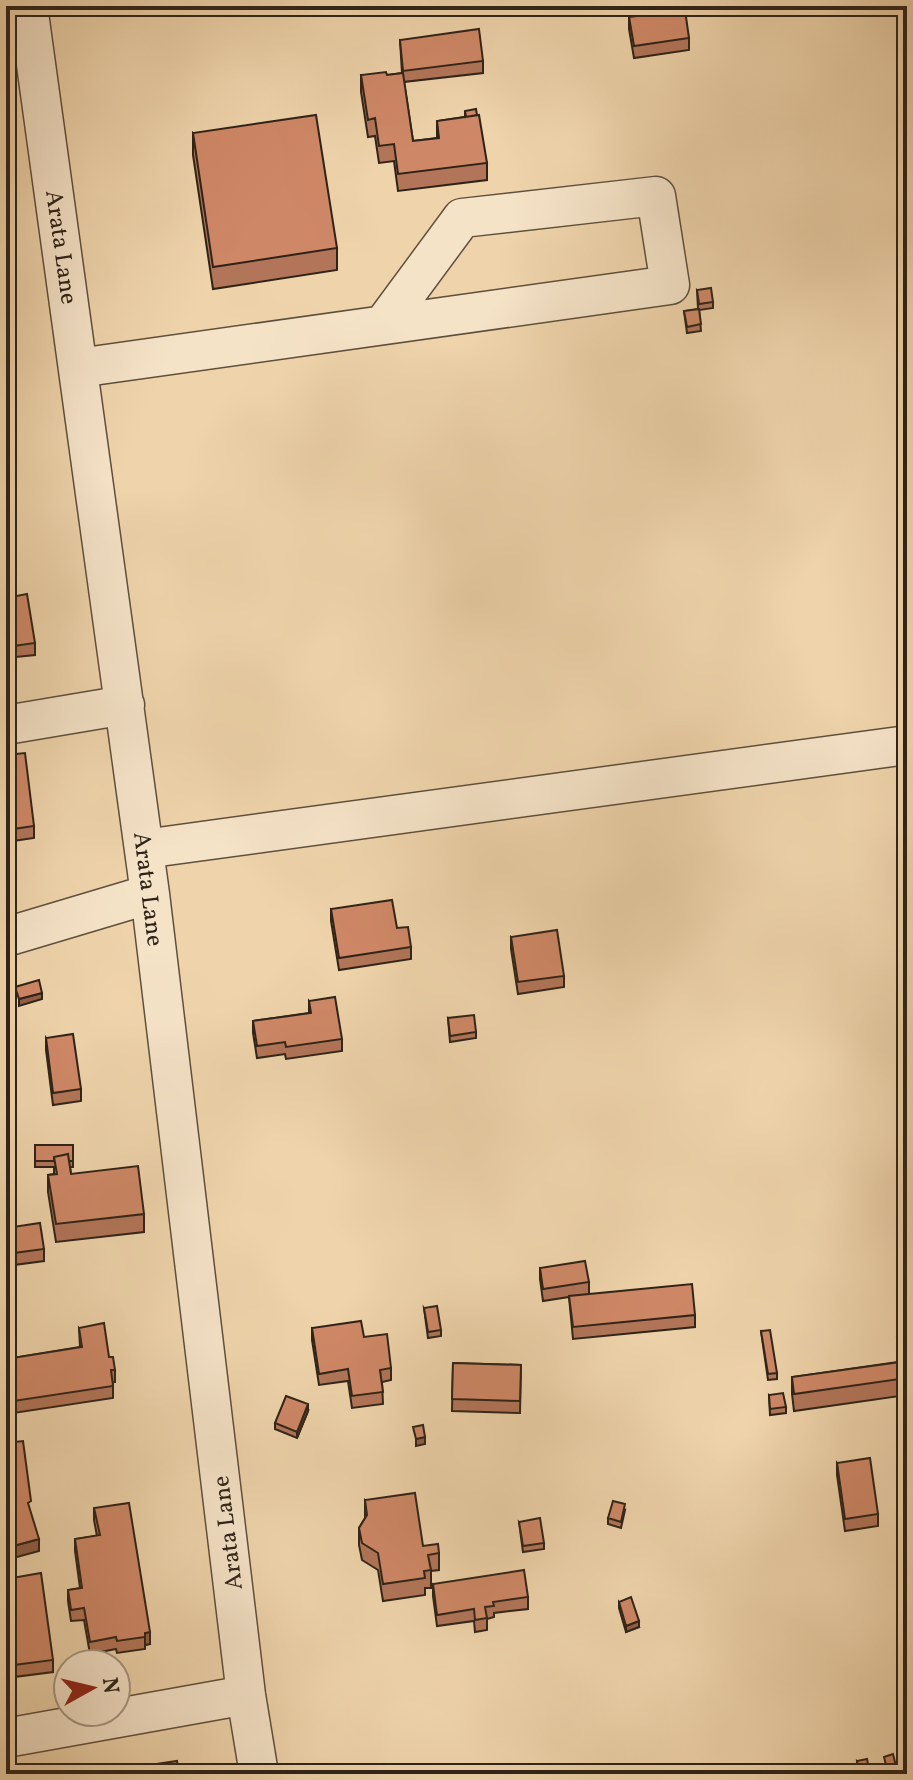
<svg xmlns="http://www.w3.org/2000/svg" width="913" height="1780" font-family="Vollkorn,serif">
	<style>
		.lines { fill: none; stroke-linecap: round; stroke-linejoin: round }
		.minor-casing { stroke: #5f4f3d; stroke-width: 41 }
		.minor { stroke: #f5e3c8; stroke-width: 38 }
		.wall { fill: #b27559; stroke: #2f2318; stroke-width: 2 }
		.shaded-wall { fill: #915f48; stroke: #2f2318; stroke-width: 2 }
		.building { fill: #cf8867; stroke: #2f2318; stroke-width: 2 }
		.labels { text-anchor: middle; stroke-width: 7; stroke-linejoin: round; paint-order: stroke }
		.street-label { font-size: 24px; fill: #2f2318; stroke: #f5e3c8 }
	</style>
	<rect width="100%" height="100%" fill="#efd4ab"/>
	<filter id="stains"><feTurbulence type="fractalNoise" baseFrequency=".0025" numOctaves="4"/><feColorMatrix values="0 0 0 0 .2 0 0 0 0 .09 0 0 0 0 .02 0 0 0 .5 -.17"/></filter>
	<radialGradient id="worn" r=".72"><stop offset=".6" stop-color="#630" stop-opacity="0"/><stop offset="1" stop-color="#630" stop-opacity=".3"/></radialGradient>
	<g class="lines">
		<g class="minor-casing">
			<path id="minor" d="M28,6L150,894L246,1695L259,1774
				M78,368L670,285L656,196L462,218L383,325
				M6,725L125,705
				M144,849L907,745
				M6,937L150,894
				M6,1738L246,1695"/>
		</g>
		<use href="#minor" class="minor"/>
	</g>
	<path class="wall" d="M629,17L689,38V50L634,58L629,29Z
		M400,40L483,61V73L404,82L413,141L437,138V121L465,117V111L487,163V180L398,191L394,161L379,163L375,136L368,137L361,92V75H387L402,73Z
		M193,133L337,248V270L213,289L193,155Z
		M697,290L713,302V308L699,310L701,331L687,333L684,311L698,309Z
		M6,598L35,643V655L6,658Z
		M6,755L34,826V838L6,842Z
		M331,909L397,928L411,947V959L339,970L331,921Z
		M511,937L564,976V987L518,994L511,949Z
		M309,1001L342,1039V1051L286,1059L285,1054L257,1058L253,1033V1021L309,1013Z
		M448,1018L476,1032V1038L450,1042Z
		M46,1038L81,1089V1101L53,1105L46,1050Z
		M35,1145H73V1167H70L71,1174L144,1214V1232L56,1242L48,1192V1175L54,1174V1167H35Z
		M6,1228L44,1249V1261L6,1266Z
		M540,1268L589,1282V1294L695,1315V1327L573,1339L569,1297L543,1301L540,1279Z
		M424,1308L441,1330V1336L428,1338Z
		M907,1316V1395L794,1411L792,1394V1377L898,1362L897,1337L901,1336L900,1317Z
		M79,1328L109,1357L115,1370V1382H113V1398L13,1413L14,1428H6V1359L80,1347Z
		M312,1328L364,1337L391,1368V1380L382,1382L383,1404L352,1408L348,1381L319,1385L312,1340Z
		M761,1331L777,1373V1379L768,1380Z
		M453,1363L521,1365L520,1413L452,1411Z
		M769,1395L786,1407V1413L770,1415Z
		M308,1411L297,1438L275,1429V1423Z
		M837,1463L878,1514V1526L845,1531L837,1475Z
		M365,1500L423,1546L439,1553V1570L431,1571V1588H425V1595L383,1601L378,1570L362,1560L359,1545V1528L365,1518Z
		M94,1508L150,1644L145,1645V1649L117,1653L116,1649L90,1654L84,1620L71,1621L68,1601V1590L80,1588L75,1551V1539L97,1536L94,1520Z
		M625,1510L621,1528L608,1524V1518Z
		M519,1522L544,1543V1549L523,1552Z
		M6,1579L53,1660V1672L6,1678Z
		M433,1584L528,1597V1609L494,1613V1617L487,1619V1630L475,1632L474,1621L437,1626L433,1596Z
		M619,1602L639,1627L626,1632L619,1608Z
		M857,1761L869,1769V1774H858Z"/>
	<path class="shaded-wall" d="M42,993V999L19,1006V999Z
		M308,1404V1411L297,1438V1432Z
		M425,1437V1444L416,1446V1439Z
		M39,1539V1551L6,1560V1548Z
		M639,1621V1627L626,1632V1626Z
		M150,1632V1644L145,1645V1633Z"/>
	<path class="building" d="M685,10L689,38L634,46L629,17Z
		M479,29L483,61L403,71L400,40Z
		M386,72L387,75L403,73L413,141L439,138L437,121L479,115L487,163L398,174L394,144L379,146L375,118L368,120L361,75Z
		M476,109L477,115L466,117L465,111Z
		M316,115L337,248L213,267L193,133Z
		M711,288L713,302L699,304L697,290Z
		M699,309L701,324L687,327L684,311Z
		M27,594L35,643L6,647V598Z
		M25,753L34,826L6,830V755Z
		M392,900L397,928L408,927L411,947L339,958L331,909Z
		M557,930L564,976L518,982L511,937Z
		M39,980L42,993L19,999L15,987Z
		M335,997L342,1039L286,1047L285,1042L257,1046L253,1021L311,1013L309,1001Z
		M474,1015L476,1032L450,1036L448,1018Z
		M73,1034L81,1089L53,1093L46,1038Z
		M35,1145H73V1161H69L68,1154L54,1157V1161H35Z
		M68,1154L71,1174L138,1166L144,1214L56,1224L48,1175L57,1174L54,1157Z
		M40,1223L44,1249L6,1254V1228Z
		M585,1261L589,1282L543,1289L540,1268Z
		M692,1284L695,1315L573,1327L569,1296Z
		M437,1306L441,1330L428,1332L424,1308Z
		M907,1316V1378L794,1394L792,1377L901,1362L897,1337L903,1336L900,1317Z
		M361,1321L364,1337L387,1334L391,1368L380,1370L383,1392L352,1396L348,1369L319,1374L312,1328Z
		M104,1323L109,1357H113L115,1370H111L113,1386L13,1401L14,1416H6V1359L82,1347L79,1328Z
		M770,1330L777,1373L768,1374L761,1331Z
		M453,1363L521,1365L520,1401L452,1399Z
		M783,1393L786,1407L770,1409L769,1395Z
		M286,1396L308,1404L297,1432L275,1423Z
		M423,1425L425,1437L416,1439L413,1427Z
		M23,1441L31,1501L28,1503L39,1539L6,1548V1443Z
		M870,1458L878,1514L845,1519L837,1463Z
		M415,1493L423,1546L438,1544L439,1553L428,1555L431,1570L424,1571L425,1578L383,1584L378,1553L362,1543L359,1528L367,1515L365,1500Z
		M613,1501L625,1504L621,1522L608,1518Z
		M129,1503L150,1632L145,1633V1637L117,1641L116,1637L90,1642L84,1608L71,1610L68,1590L82,1588L75,1539L100,1535L94,1508Z
		M540,1518L544,1543L523,1546L519,1522Z
		M524,1570L528,1597L493,1602L494,1606L485,1607L487,1618L475,1620L474,1609L437,1615L433,1584Z
		M41,1573L53,1660L6,1666V1579Z
		M631,1597L639,1621L626,1626L619,1602Z
		M907,1747V1770L902,1748Z
		M893,1754L898,1774H888L884,1757Z
		M867,1759L869,1769L858,1770L857,1761Z
		M177,1761L179,1774H130L129,1768Z
		M121,1767L122,1774H77Z"/>
	<g class="labels">
		<g class="street-label">
			<text transform="translate(62 247) rotate(82)" y="8">Arata Lane</text>
			<text transform="translate(149 889) rotate(83)" y="8">Arata Lane</text>
			<text transform="translate(227 1533) rotate(-97)" y="8">Arata Lane</text>
		</g>
	</g>
	<rect width="913" height="1780" fill="none" stroke="#efd4ab" stroke-width="32"/>
	<rect x="8" y="8" width="897" height="1764" fill="none" stroke="#2f2318" stroke-width="4"/>
	<rect x="16" y="16" width="881" height="1748" fill="none" stroke="#2f2318" stroke-width="2"/>
	<g transform="translate(92 1688) rotate(82)"><circle r="38" fill="#f5e3c8" stroke="#a69682" stroke-width="2"/>
	<path d="M0-6L14 30L0 20L-14 30Z" fill="#8f2418"/>
	<text y="-12" font-size="22" font-weight="bold" text-anchor="middle" fill="#2f2318">N</text>
	</g>
	<rect width="100%" height="100%" filter="url(#stains)"/>
	<rect width="100%" height="100%" fill="url(#worn)"/>
</svg>
